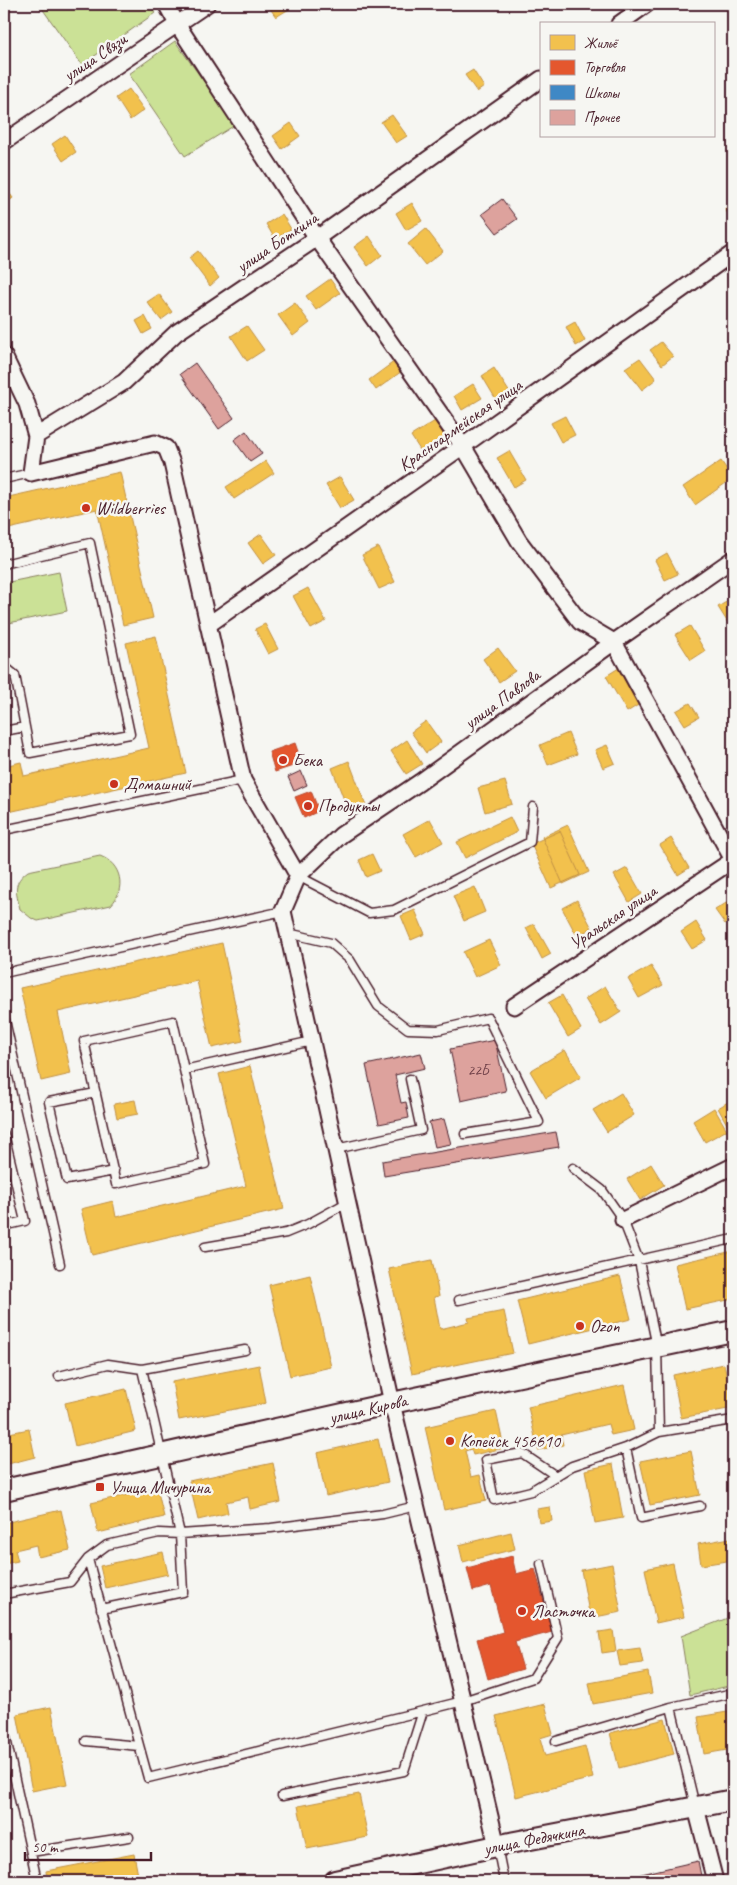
<svg xmlns="http://www.w3.org/2000/svg" width="737" height="1885" font-family="Caveat,sans-serif">
	<style>
		.green { fill: #cbe196; stroke: #8a8060 }
		.homes { fill: #f2c14e; stroke: #c09044 }
		.shops { fill: #e4572e; stroke: #b6462d }
		.schools { fill: #3f88c5; stroke: #426897 }
		.building { fill: #dda29d; stroke: #4a1f2b }
		.lines { fill: none; stroke-linecap: round; stroke-linejoin: round }
		.lane-casing { stroke: #4a1f2b; stroke-width: 11 }
		.street-casing { stroke: #4a1f2b; stroke-width: 19 }
		.secondary-casing { stroke: #4a1f2b; stroke-width: 24 }
		.lane { stroke: #f6f6f2; stroke-width: 8 }
		.street { stroke: #f6f6f2; stroke-width: 15 }
		.secondary { stroke: #f6f6f2; stroke-width: 20 }
		.poi-dot { fill: #c8321e; stroke: #f6f6f2; stroke-width: 2 }
		.labels { text-anchor: middle; stroke-width: 5; stroke-linejoin: round; paint-order: stroke }
		.number-label { font-size: 15px; fill: #6f4048 }
		.street-label { font-size: 18px; fill: #4a1f2b; stroke: #f6f6f2 }
		.poi-label { font-size: 18px; fill: #4a1f2b; stroke: #f6f6f2; text-anchor: start }
	</style>
	<rect width="100%" height="100%" fill="#f6f6f2"/>
	<filter id="ink" filterUnits="userSpaceOnUse"><feTurbulence type="fractalNoise" baseFrequency=".02" numOctaves="2"/><feDisplacementMap in="SourceGraphic" scale="10" xChannelSelector="R" yChannelSelector="G"/><feConvolveMatrix kernelMatrix="1 2 1 2 8 2 1 2 1" color-interpolation-filters="sRGB"/></filter>
	<g filter="url(#ink)">
		<path class="green" d="M39,4H150L155,13L82,65Z
			M175,41L235,125L185,156L129,74Z
			M59,572L67,611L4,624V583Z
			M100,856C122,864 126,889 111,905L38,921L31,918L20,909C16,892 12,883 28,871Z
			M733,1616V1685L690,1695L681,1636Z"/>
		<path class="homes" d="M267,4H286L289,9L276,17Z
			M473,70L484,87L477,92L465,75Z
			M129,89L144,110L130,120L116,98Z
			M4,105L11,116L4,121Z
			M392,115L407,136L396,143L381,122Z
			M291,123L300,136L282,149L273,136Z
			M65,135L76,152L63,161L52,144Z
			M4,186L13,198L4,205Z
			M412,203L422,221L406,230L396,213Z
			M733,203V222L725,209Z
			M282,214L291,229L275,239L266,224Z
			M426,229L443,251L425,265L408,244Z
			M369,236L382,255L368,266L354,247Z
			M198,251L219,278L210,286L189,258Z
			M330,279L340,293L316,310L306,296Z
			M159,294L172,312L161,320L147,302Z
			M295,303L310,323L293,336L278,315Z
			M145,316L152,329L143,334L136,321Z
			M575,322L585,341L576,346L566,327Z
			M247,326L264,350L247,361L231,336Z
			M661,342L673,356L662,365L650,350Z
			M640,358L656,379L642,390L625,368Z
			M395,361L402,371L376,390L369,380Z
			M494,368L510,393L497,401L482,376Z
			M473,384L482,398L462,410L454,396Z
			M565,416L575,435L561,442L551,423Z
			M435,421L446,438L422,453L411,436Z
			M509,451L526,480L514,487L497,458Z
			M266,461L274,473L234,499L226,487Z
			M721,461L733,478L695,505L683,487Z
			M120,472L153,618L123,625L97,509L4,530V498Z
			M340,477L354,500L340,508L326,485Z
			M261,534L276,555L263,564L248,543Z
			M378,547L395,582L379,589L362,555Z
			M667,553L678,574L665,580L655,560Z
			M308,588L326,621L311,629L293,596Z
			M731,599L733,602V624L730,626L718,607Z
			M265,624L278,649L268,654L255,629Z
			M690,626L705,651L691,660L675,635Z
			M156,636L186,773L4,813V766L21,762L24,776L149,748L126,643Z
			M498,648L515,671L499,682L483,659Z
			M622,666L643,702L627,712L606,676Z
			M690,703L699,717L685,725L676,711Z
			M426,721L441,742L426,753L411,732Z
			M568,733L577,754L548,765L540,745Z
			M407,740L422,764L406,774L391,751Z
			M607,745L615,763L603,768L595,750Z
			M349,761L366,806L349,813L332,768Z
			M505,781L512,804L485,812L478,788Z
			M510,817L517,832L465,858L457,842Z
			M430,819L443,842L416,857L403,834Z
			M568,825L589,872L563,884L542,837Z
			M560,831L580,875L551,888L531,844Z
			M671,838L689,868L678,875L660,845Z
			M372,854L380,871L366,877L359,860Z
			M627,868L642,894L629,902L614,875Z
			M475,887L485,912L464,921L453,896Z
			M577,900L592,928L577,936L562,908Z
			M731,900L733,903V918L725,924L715,910Z
			M415,910L425,934L411,940L401,916Z
			M696,922L707,940L692,949L681,932Z
			M534,924L551,954L542,959L526,928Z
			M489,940L501,965L475,977L463,952Z
			M222,943L243,1041L212,1048L197,981L58,1012L71,1074L41,1081L20,988Z
			M651,966L663,985L639,998L628,979Z
			M605,986L621,1012L601,1025L585,999Z
			M562,995L581,1029L568,1037L548,1003Z
			M565,1050L581,1077L546,1098L530,1071Z
			M250,1066L284,1209L92,1255L81,1209L113,1201L116,1217L246,1186L219,1074Z
			M621,1093L634,1115L607,1132L593,1110Z
			M733,1099V1125L729,1128L718,1108Z
			M135,1100L138,1114L117,1118L114,1104Z
			M714,1108L727,1130L705,1142L693,1121Z
			M651,1164L664,1185L640,1200L627,1179Z
			M733,1251V1299L685,1309L675,1264Z
			M432,1260L439,1296L434,1297L440,1329L469,1322L468,1318L504,1311L513,1353L412,1374L389,1269Z
			M310,1275L331,1367L290,1376L269,1285Z
			M620,1276L631,1319L528,1344L517,1301Z
			M724,1364L733,1408L681,1418L673,1375Z
			M259,1365L266,1403L179,1420L172,1382Z
			M624,1385L634,1430L611,1435L608,1424L561,1435L563,1445L538,1450L528,1407Z
			M126,1389L136,1431L75,1446L65,1403Z
			M496,1411L504,1448L473,1455L471,1449L465,1451L471,1477L480,1475L486,1501L444,1510L425,1427Z
			M29,1429L35,1457L4,1465V1434Z
			M378,1439L388,1482L326,1496L317,1453Z
			M691,1451L700,1495L650,1505L640,1461Z
			M273,1463L281,1502L250,1509L248,1497L226,1502L228,1513L198,1520L189,1481Z
			M613,1464L623,1518L595,1523L585,1470Z
			M157,1488L164,1517L98,1533L91,1503Z
			M550,1507L552,1521L539,1523L537,1509Z
			M61,1510L70,1550L38,1557L36,1545L15,1550L18,1561L4,1564V1523Z
			M511,1532L515,1549L463,1562L459,1545Z
			M730,1538L733,1560L701,1565L698,1544Z
			M163,1552L168,1574L105,1588L100,1566Z
			M673,1563L684,1617L656,1623L645,1569Z
			M612,1564L621,1612L590,1618L581,1570Z
			M613,1630L616,1651L602,1653L599,1632Z
			M640,1648L643,1663L620,1666L617,1651Z
			M648,1672L652,1693L593,1704L589,1683Z
			M545,1704L553,1734L540,1738L545,1756L585,1746L593,1778L516,1797L496,1716Z
			M51,1707L67,1784L32,1791L17,1714Z
			M733,1711V1749L704,1754L698,1717Z
			M665,1719L674,1754L619,1768L610,1733Z
			M359,1794L368,1837L307,1849L298,1806Z
			M134,1854L139,1881H47L46,1871Z"/>
		<path class="shops" d="M295,743L302,763L275,772L269,752Z
			M311,791L319,811L304,818L295,797Z
			M512,1556L516,1574L535,1569L552,1632L515,1642L523,1669L488,1679L477,1639L503,1632L491,1586L473,1591L467,1568Z"/>
		<path class="schools" d="M4,1177L10,1204L4,1205Z"/>
		<path class="building" d="M502,199L517,219L497,233L482,214Z
			M195,363L234,418L219,429L180,374Z
			M246,431L262,454L250,462L234,440Z
			M301,771L307,785L294,791L288,777Z
			M495,1040L506,1091L461,1101L450,1049Z
			M421,1053L425,1068L395,1075L401,1103L406,1102L409,1118L379,1124L366,1065Z
			M444,1119L451,1144L435,1147L429,1122Z
			M556,1132L559,1147L384,1176L382,1161Z
			M698,1861L702,1881H611Z"/>
		<g class="lines">
			<g class="lane-casing">
				<path id="lane" d="M4,479L31,473
					M4,564L90,543L130,734L30,753L15,675L4,666
					M4,731L25,727
					M4,830L243,780
					M298,876L369,913L394,910L530,842L533,807
					M288,933L331,943L350,960L378,1006L408,1029L438,1030L488,1018L539,1122L465,1134
					M4,973L283,911
					M4,1016L60,1264
					M184,1070L205,1164L116,1184L84,1041L173,1021L184,1070L312,1041
					M96,1093L49,1102L67,1180L114,1171
					M4,1134L25,1221L4,1226
					M336,1149L421,1130L410,1079
					M205,1247L286,1233L308,1224L348,1202
					M459,1300L733,1239
					M59,1376L108,1364L142,1369
					M659,1432L733,1420
					M626,1448L641,1518L700,1506
					M556,1476L522,1453L486,1460L494,1500L531,1491L572,1466L626,1448L659,1432L657,1347L639,1261L623,1220L602,1190L573,1168
					M88,1559L148,1778L423,1711L463,1701L533,1678L558,1638L541,1564
					M4,1594L70,1582L88,1559L107,1545L159,1533L180,1534L271,1528L383,1514L416,1506
					M101,1609L183,1592L180,1534L142,1369L245,1350
					M4,1729L37,1881
					M86,1741L139,1746
					M556,1741L671,1707
					M282,1796L404,1771L423,1711
					M695,1806L671,1707L733,1693
					M497,1846L504,1881
					M31,1852L129,1837"/>
			</g>
			<g class="street-casing">
				<path id="street" d="M166,4L177,24L317,238L463,446L519,541L580,622L614,642L733,860
					M619,24L647,4
					M4,142L207,4
					M4,356L27,404L36,436L31,473L155,443L166,448L172,463L243,780L298,876L283,911L392,1403L497,1846
					M36,436L124,382L176,333L317,238L541,79
					M208,625L463,446L733,253
					M298,876L341,835L420,782L614,642L733,559
					M514,1006L733,860
					M623,1220L733,1166
					M696,1808L715,1881"/>
			</g>
			<g class="secondary-casing">
				<path id="secondary" d="M4,1490L392,1403L733,1331
					M335,1881L515,1842L733,1800"/>
			</g>
			<use href="#lane" class="lane"/>
			<use href="#street" class="street"/>
			<use href="#secondary" class="secondary"/>
		</g>
	</g>
	<g class="poi-dot">
		<circle cx="86" cy="508" r="5"/>
		<circle cx="283" cy="760" r="5"/>
		<circle cx="114" cy="784" r="5"/>
		<circle cx="308" cy="806" r="5"/>
		<circle cx="580" cy="1326" r="5"/>
		<circle cx="450" cy="1441" r="5"/>
		<rect x="95" y="1482" width="10" height="10" rx="2.5"/>
		<circle cx="522" cy="1611" r="5"/>
	</g>
	<g class="labels">
		<g class="number-label">
			<text x="478" y="1075">22Б</text>
		</g>
		<g class="street-label">
			<text transform="translate(95 57) rotate(-34)" y="6">улица Связи</text>
			<text transform="translate(277 242) rotate(-34)" y="6">улица Боткина</text>
			<text transform="translate(460 425) rotate(-35)" y="6">Красноармейская улица</text>
			<text transform="translate(502 699) rotate(-36)" y="6">улица Павлова</text>
			<text transform="translate(613 917) rotate(-34)" y="6">Уральская улица</text>
			<text transform="translate(368 1409) rotate(-13)" y="6">улица Кирова</text>
			<text transform="translate(534 1839) rotate(-11)" y="6">улица Федячкина</text>
		</g>
		<g class="poi-label">
			<text x="96" y="514">Wildberries</text>
			<text x="293" y="766">Бека</text>
			<text x="124" y="790">Домашний</text>
			<text x="318" y="812">Продукты</text>
			<text x="590" y="1332">Ozon</text>
			<text x="460" y="1447">Копейск 456610</text>
			<text x="110" y="1493">Улица Мичурина</text>
			<text x="532" y="1617">Ласточка</text>
		</g>
	</g>
	<rect width="737" height="1885" fill="none" stroke="#f6f6f2" stroke-width="20"/>
	<rect x="10" y="10" width="717" height="1865" fill="none" stroke="#4a1f2b" stroke-width="2" filter="url(#ink)"/>
	<rect x="540" y="22" width="175" height="115" fill="#f6f6f2" stroke="#b1a0a2"/>
	<rect x="550" y="35" width="25" height="15" fill="#f2c14e" stroke="#b1a0a2"/>
	<text x="584" y="48" font-size="15" fill="#4a1f2b">Жильё</text>
	<rect x="550" y="60" width="25" height="15" fill="#e4572e" stroke="#b1a0a2"/>
	<text x="584" y="72" font-size="15" fill="#4a1f2b">Торговля</text>
	<rect x="550" y="85" width="25" height="15" fill="#3f88c5" stroke="#b1a0a2"/>
	<text x="584" y="98" font-size="15" fill="#4a1f2b">Школы</text>
	<rect x="550" y="110" width="25" height="15" fill="#dda29d" stroke="#b1a0a2"/>
	<text x="584" y="122" font-size="15" fill="#4a1f2b">Прочее</text>
	<path d="M25 1852v8h126v-8" fill="none" stroke="#4a1f2b" stroke-width="2.5"/>
	<text x="32" y="1852" font-size="15" fill="#4a1f2b" stroke="#f6f6f2" stroke-width="4" paint-order="stroke">50 m</text>
</svg>
